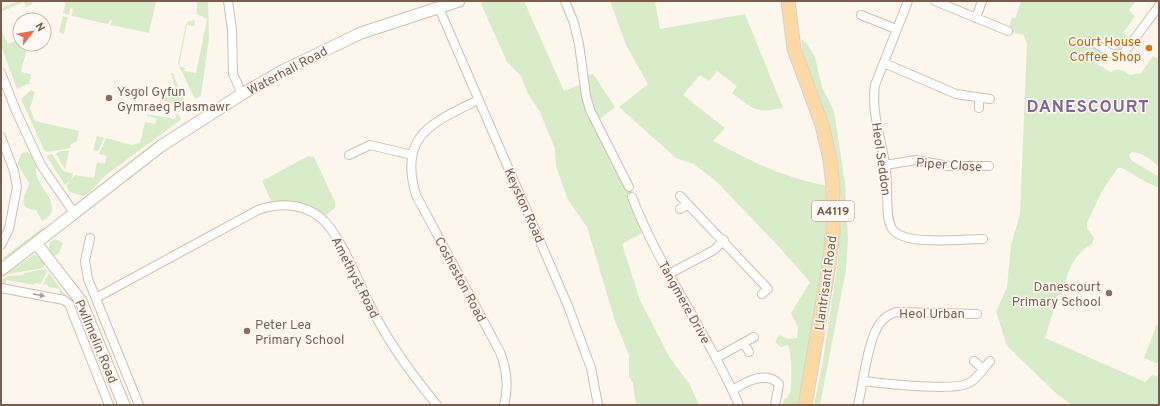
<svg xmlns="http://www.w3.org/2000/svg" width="1160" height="406" font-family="Overpass,sans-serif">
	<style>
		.green { fill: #d8ecc9 }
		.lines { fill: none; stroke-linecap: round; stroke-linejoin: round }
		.minor-casing { stroke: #d1beb0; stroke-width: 10 }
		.tertiary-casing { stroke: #d1beb0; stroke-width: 13 }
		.primary-casing { stroke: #dad1cd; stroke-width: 15 }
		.minor { stroke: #fff; stroke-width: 8 }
		.tertiary { stroke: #fff; stroke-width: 11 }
		.primary { stroke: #fbd9a5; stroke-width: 13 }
		.oneway { fill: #af9d94 }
		.food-dot { fill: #e8710a; stroke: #fffaf3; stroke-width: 1.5 }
		.education-dot { fill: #8d6e63; stroke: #fffaf3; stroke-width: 1.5 }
		.labels { text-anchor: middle; stroke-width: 3; stroke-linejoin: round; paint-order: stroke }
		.shield { fill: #fffaf3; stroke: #a28b7f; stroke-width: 1 }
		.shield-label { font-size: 12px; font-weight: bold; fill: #7a5c4d }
		.food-label { font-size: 13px; fill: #c56008; stroke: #fffaf3; text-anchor: end }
		.street-label { font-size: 13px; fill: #7a5c4d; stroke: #fffaf3 }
		.education-label { font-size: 13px; fill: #785e54; stroke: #fffaf3; text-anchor: start }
		.district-label { font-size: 17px; font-weight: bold; letter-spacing: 1px; fill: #846695; stroke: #fffaf3 }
	</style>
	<rect width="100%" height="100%" fill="#fdf6ec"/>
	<path class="green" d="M18,1H32V4L26,7L24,2L1,12V8Z
		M66,1H156L149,33L111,25L112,20H110L108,24L72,16L73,9L70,8L69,15L63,13Z
		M197,1H208L209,38L201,96L195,99L179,66L178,63L186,24L189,21L195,20L194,26L187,25L179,66L185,68L184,71L196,73L207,19L197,14Z
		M483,1H524L564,91L584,83L583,76L593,74L615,107L596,122L629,187L646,231L622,244L640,300L670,358L690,385L699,405H636L633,383L629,377V355L615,321L587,227L568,200L556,166L555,149L540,112L528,94L521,76L507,62L481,4Z
		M610,1H655L660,29L745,14L783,108C756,114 753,109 732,93L737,86L717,71L709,81L700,75L683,95L725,128L713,141C754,162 783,178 828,186C827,260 813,332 801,405H783V400C786,398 789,396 790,393C792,384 792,353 788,345L780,347L775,342L779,335L788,339L797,338L798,327L791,313L810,282L778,246L717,182L694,164L676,158L619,107L648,84L626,45Z
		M1021,1H1136L1129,10L1135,16L1123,33L1129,38L1120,49H1117L1102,38L1096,47L1099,52L1095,63L1111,72C1118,67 1123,70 1130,75L1141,73L1153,56L1156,58L1159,57V167C1151,160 1144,153 1132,152L1129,155L1132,161L1158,176L1159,188L1146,182L1122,168H1118L1102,191L1087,223V228L1094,238L1092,244C1070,257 1068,273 1062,295H1058L1045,338L1145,382L1152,375L1159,377V405H1072L1057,394L1007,346L996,312L1007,287L1011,245L1020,214L1027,44L1024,35L1008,31L1012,17L1015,19Z
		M63,16L68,17L64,34L59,32Z
		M1,30L8,44L20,39V44H28L21,72L31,74L29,84H27L17,89L1,46Z
		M801,39L807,44L815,57L822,87L834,111L845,183L848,238L846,270L820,405H814L822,366L838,260L841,202L838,168L828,123L803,55Z
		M171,73H173L185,104L178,105L162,100V96L177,95Z
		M31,90L35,92L30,108L35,121L79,131L77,141L71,144L70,148L47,152L44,150L21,99Z
		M177,113L181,118L179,121L106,175L90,192L83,196L70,192L66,186L75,175L94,178L97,162L105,164L107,156L99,154L106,138L132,145L140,143L145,122L155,124L157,119L147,116V114L175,119Z
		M97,136L104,138L98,151L93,150Z
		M60,151H69L65,169L56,154Z
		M27,152C40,158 33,168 38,179C43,192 65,210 42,221L36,210C15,208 26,195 29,183L17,164L22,153Z
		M52,154L63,171L73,174L71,180L65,185L47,157L48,155Z
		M308,156L314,157L335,202V208L322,218L311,212L273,205L262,181Z
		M42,228L44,229L5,260L3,258Z
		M55,239L63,243L59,253L53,257L49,248L50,241L51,242Z
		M33,255L41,257L47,262L44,264V268L8,274L2,277Z
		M46,269L47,271L41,284L35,283L34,285L6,280L5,285H1V280L8,276L24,275V273Z
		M49,273L67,297L59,295L60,289L48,287V285L43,284Z
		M1157,324L1159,325V364L1144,358Z"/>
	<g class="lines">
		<g class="minor-casing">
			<path id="minor" d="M228,1L232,30L233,74L242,94
				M565,1L574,23L579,44L586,96L590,110L629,187
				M908,1L875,85C871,112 881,137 885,164C887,174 887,184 887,194C888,205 886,221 893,230C906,246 963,239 983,239
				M935,1L1008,31
				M439,8L568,306L591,368L598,405
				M861,15L896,29
				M976,18L982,1
				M1097,44C1105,50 1113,58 1124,53L1159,6
				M884,63L956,94L990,99
				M1,73L16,111L41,165L74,213
				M478,100C432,123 398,135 416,195L500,352C507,370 509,387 504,405
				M979,108V98
				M1,137L14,171L17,187L9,229L1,245
				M349,155L370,145L412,155
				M885,165L916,160L949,166H989
				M680,196L768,289L762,294
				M632,197C660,270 708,333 739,405
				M680,209L688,204
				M90,238L85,261L88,279L139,405
				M669,274L714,250L724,240
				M1,288L64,300L69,304L109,405
				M96,298L258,210C279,203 302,203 321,218C341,234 362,291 375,315C392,348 414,377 437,405
				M744,343L749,352
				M716,358L754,337
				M974,361L983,369
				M863,381C883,383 953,392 969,383C977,379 984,368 990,361
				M733,390C745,382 766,370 779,384L775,405
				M858,405C863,384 868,337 881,322C885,317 890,314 896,312L977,314"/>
		</g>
		<g class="tertiary-casing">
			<path id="tertiary" d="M36,243L81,301L124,405
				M1,270L161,146L242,94L284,70L361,33L459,1"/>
		</g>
		<g class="primary-casing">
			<path id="primary" d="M788,1L794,49L822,125L830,160L833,187V231L829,265L805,405"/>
		</g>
		<use href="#minor" class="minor"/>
		<use href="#tertiary" class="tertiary"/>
		<use href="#primary" class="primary"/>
	</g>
	<defs><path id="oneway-solid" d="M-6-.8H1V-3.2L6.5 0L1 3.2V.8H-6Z"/></defs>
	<use class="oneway" href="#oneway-solid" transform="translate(39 295) rotate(10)"/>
	<circle class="food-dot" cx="1149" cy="48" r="4"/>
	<g class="education-dot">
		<circle cx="109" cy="98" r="4"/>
		<circle cx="1109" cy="293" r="4"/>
		<circle cx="247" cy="331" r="4"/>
	</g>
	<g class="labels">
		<rect class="shield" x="812" y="201" width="42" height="20" rx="3"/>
		<g class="shield-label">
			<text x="833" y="215">A4119</text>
		</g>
		<g class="food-label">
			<text x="1141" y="46">Court House<tspan x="1141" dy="15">Coffee Shop</tspan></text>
		</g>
		<g class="street-label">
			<text transform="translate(287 70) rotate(-28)" y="5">Waterhall Road</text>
			<text transform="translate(882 159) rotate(82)" y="5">Heol Seddon</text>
			<text transform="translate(949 164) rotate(4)" y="5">Piper Close</text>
			<text transform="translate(525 205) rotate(66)" y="5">Keyston Road</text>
			<text transform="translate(356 277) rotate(63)" y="5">Amethyst Road</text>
			<text transform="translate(461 279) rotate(62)" y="5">Cosheston Road</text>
			<text transform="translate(825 283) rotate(-82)" y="5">Llantrisant Road</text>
			<text transform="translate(685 302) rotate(61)" y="5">Tangmere Drive</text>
			<text x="932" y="318">Heol Urban</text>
			<text transform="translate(97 341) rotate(67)" y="5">Pwllmelin Road</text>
		</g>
		<g class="education-label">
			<text x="117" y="96">Ysgol Gyfun<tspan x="117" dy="15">Gymraeg Plasmawr</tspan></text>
			<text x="1101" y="291" text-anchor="end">Danescourt<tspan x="1101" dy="15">Primary School</tspan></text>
			<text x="255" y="329">Peter Lea<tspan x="255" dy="15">Primary School</tspan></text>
		</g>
		<g class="district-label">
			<text x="1088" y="112">DANESCOURT</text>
		</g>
	</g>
	<rect width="1160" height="406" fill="none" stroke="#7a5c4d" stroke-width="4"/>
	<g transform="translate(32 32) rotate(59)"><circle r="19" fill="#fffaf3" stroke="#cabbb1"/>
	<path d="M0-3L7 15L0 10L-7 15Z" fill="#e76f51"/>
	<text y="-6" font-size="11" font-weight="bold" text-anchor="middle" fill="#7a5c4d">N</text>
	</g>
</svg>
